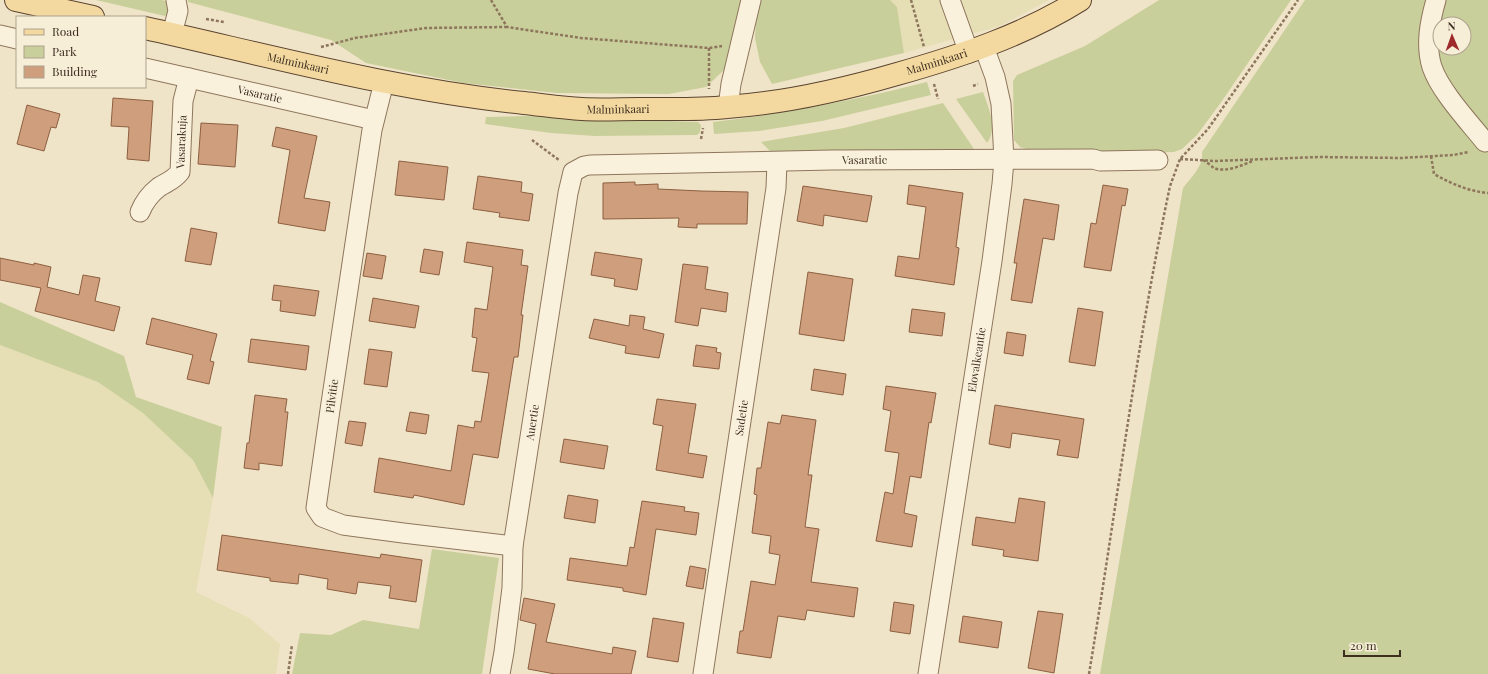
<svg xmlns="http://www.w3.org/2000/svg" width="1488" height="674" font-family="'Playfair Display',serif">
	<style>
		.farmland { fill: #e6deb5 }
		.green { fill: #c9cf9b; fill-rule: evenodd }
		.building { fill: #cf9f7d; stroke: #8d5f41 }
		.lines { fill: none; stroke-linecap: round; stroke-linejoin: round }
		.minor-casing { stroke: #8d765c; stroke-width: 21 }
		.major-casing { stroke: #5b4430; stroke-width: 24 }
		.path { stroke: #8d765c; stroke-width: 2.5; stroke-dasharray: 3 2; stroke-linecap: butt }
		.minor { stroke: #faf1dc; stroke-width: 19 }
		.major { stroke: #f3d9a0; stroke-width: 22 }
		.labels { text-anchor: middle; stroke-width: 3.5; stroke-linejoin: round; paint-order: stroke }
		.street-label { font-size: 11px; fill: #3d2e20; stroke: #f7eed8 }
	</style>
	<rect width="100%" height="100%" fill="#f0e4c8"/>
	<path class="farmland" d="M890,0H1049L1000,26L904,53L897,7Z
		M0,345L99,382L143,413L193,460L213,498L196,592L249,618L280,644L276,674H0Z"/>
	<path class="green" d="M96,0H162L170,2L169,13L165,16Z
		M188,0H741L724,70L706,87L669,94L556,93L463,83L366,63L331,40L188,2Z
		M757,0H890L897,7L904,53L772,84L760,62L755,38Z
		M1159,0H1291L1222,101L1197,135L1182,149L1174,152L1100,154L1032,151L1020,147L1014,140L1013,81L1017,75L1085,46Z
		M1305,0H1488V674H1100L1183,188C1191,177 1204,166 1202,152ZM1440,24H1464V48H1440Z
		M927,82L931,95L822,121L759,131L714,134L713,122C785,113 856,100 927,82Z
		M983,92C989,109 998,128 987,143L956,99Z
		M943,103L974,149L772,153L761,142L844,128Z
		M526,116L698,122L701,125L700,132L697,135L595,136L551,133L485,124L486,117Z
		M0,302L124,356L136,397L222,427L213,498L193,460L143,413L98,382L0,345Z
		M432,549L499,558L482,674H292L300,633L331,635L363,620L419,629Z"/>
	<path class="building" d="M113,98L153,101L149,161L127,159L129,127L111,126Z
		M27,105L60,114L56,128L51,127L44,151L17,144Z
		M201,123L238,125L235,167L198,164Z
		M276,127L317,136L304,198L330,202L325,231L278,223L290,150L272,146Z
		M399,161L448,167L444,200L395,195Z
		M478,176L522,182L521,192L533,194L529,221L499,217L500,213L473,209Z
		M635,182V185L658,184V189L701,191L748,192L747,224H697V228L678,227L679,218L603,219V183Z
		M909,185L963,193L956,247L959,248L954,285L895,276L898,256L919,259L926,207L907,204Z
		M1103,185L1128,189L1125,206L1122,205L1111,271L1084,267L1091,223L1096,224Z
		M803,186L872,196L867,222L824,215L823,226L797,221Z
		M1024,199L1059,205L1054,240L1043,238L1032,303L1011,300L1017,263H1014Z
		M191,228L217,233L211,265L185,261Z
		M467,242L523,250L521,265L528,266L521,315H523L518,357H514L498,458L473,454L464,505L414,495L413,498L374,492L379,458L451,471L458,425L474,428L475,421L481,422L489,373L472,371L477,338L472,337L475,308L487,310L493,267L464,262Z
		M424,249L443,252L439,275L420,272Z
		M595,252L642,259L637,290L614,286L615,279L591,275Z
		M367,253L386,256L382,279L363,276Z
		M0,258L34,265V263L51,267L47,287L79,295L83,275L100,278L95,301L120,307L114,331L35,311L41,288L0,280Z
		M683,264L708,267L705,289L728,293L726,312L701,308L698,326L675,322Z
		M808,272L853,279L844,341L799,334Z
		M274,285L319,291L315,316L280,311L281,301L272,300Z
		M373,298L419,306L415,328L369,321Z
		M1078,308L1103,312L1095,366L1069,362Z
		M912,309L945,313L942,336L909,332Z
		M630,315L645,317L643,329L664,334L659,358L625,353L626,346L589,338L594,319L629,326Z
		M152,318L217,334L210,361L214,362L209,384L187,379L193,355L146,344Z
		M1007,332L1026,335L1023,356L1004,353Z
		M251,339L309,346L306,370L248,362Z
		M696,345L717,348L716,352L721,353L719,369L693,366Z
		M369,349L392,352L387,387L364,384Z
		M814,369L846,374L843,395L811,390Z
		M886,386L936,393L931,423L929,422L921,478L910,476L904,513L917,516L912,547L876,541L885,492L893,494L899,453L885,451L891,411L883,409Z
		M255,395L287,399L285,412H288L282,466L259,463V470L244,468L247,443H249Z
		M657,399L696,404L688,453L707,456L703,478L656,470L663,426L653,424Z
		M995,405L1084,419L1078,458L1057,455L1060,440L1012,433L1010,448L989,444Z
		M410,412L429,415L426,434L406,431Z
		M782,415L816,420L808,475H812L805,527L819,529L811,582L858,588L854,617L807,610L805,620L778,616L771,658L737,653L740,631H743L751,581L775,585L780,555L769,553L771,536L752,533L757,495L754,494L757,468H761L768,422L780,424Z
		M349,421L366,423L362,446L345,443Z
		M564,439L608,446L604,469L560,462Z
		M568,495L598,500L595,523L564,518Z
		M1019,498L1045,502L1038,561L1003,556L1004,550L972,545L976,517L1015,523Z
		M642,501L685,507L684,511L699,513L696,535L656,529L646,595L623,591V588L567,580L570,558L627,566L630,547L634,548Z
		M222,535L380,558L381,554L422,560L416,602L389,598L391,586L358,582L356,594L327,589L328,579L299,574L298,584L270,581V578L217,570Z
		M690,566L706,569L703,589L686,586Z
		M524,598L555,604L546,642L612,654L613,647L636,651L631,674H555L528,669L536,624L520,620Z
		M894,602L914,605L910,634L890,631Z
		M1038,611L1063,614L1054,673L1028,668Z
		M963,616L1002,622L998,648L959,642Z
		M653,618L684,623L678,662L647,657Z"/>
	<g class="lines">
		<g class="minor-casing">
			<g id="minor">
				<path d="M950,0L969,53"/>
				<path d="M1436,0C1430,21 1425,45 1432,67C1440,91 1469,122 1485,142"/>
				<path d="M172,34L178,11L176,0"/>
				<path d="M0,35L17,39"/>
				<path id="s1" d="M145,68L374,120"/>
				<path d="M384,82L372,130L330,410L316,508L322,517L343,525L403,533L513,546"/>
				<path d="M728,107L731,84L751,0"/>
				<path id="s2" d="M140,212C144,202 150,194 159,187C167,182 174,180 180,172L183,101L189,78"/>
				<path id="s3" d="M500,674L504,652L512,588L513,546L568,193L573,172L584,166L590,165L832,160L1093,159L1100,161L1158,160"/>
				<path id="s4" d="M703,674L776,188L777,162"/>
				<path id="s5" d="M928,674L992,261L1002,184L1004,160L1001,104L995,77L984,47"/>
			</g>
		</g>
		<g class="major-casing">
			<g id="major">
				<path d="M16,0L93,17"/>
				<path id="s6" d="M145,28C271,56 395,90 524,103C543,105 563,108 582,109C601,110 621,109 640,109C669,109 698,110 727,107C784,103 842,90 897,74C961,56 1024,35 1080,0"/>
			</g>
		</g>
		<path class="path" d="M491,0L507,27L581,38L709,48L722,46
			M911,0L924,47
			M206,19L224,22
			M321,47L355,38L426,28L507,27
			M709,48V89
			M934,84L938,99
			M973,86L978,84
			M701,139L703,128
			M532,140L559,160
			M1431,156L1434,174C1452,184 1468,191 1488,193
			M1180,159L1215,161L1319,157L1401,158L1453,155L1469,152
			M1203,160C1207,162 1211,166 1214,168C1226,173 1242,165 1253,161
			M288,674L292,645
			M1089,674C1116,511 1136,347 1170,186L1180,159L1208,129L1298,0"/>
		<use href="#minor" class="minor"/>
		<use href="#major" class="major"/>
	</g>
	<g class="labels">
		<g class="street-label">
			<text dy="4" stroke="none"><textPath href="#s6" startOffset="805">Malminkaari</textPath></text>
			<text dy="4" stroke="none"><textPath href="#s6" startOffset="157">Malminkaari</textPath></text>
			<text dy="4" stroke="none"><textPath href="#s1" startOffset="118">Vasaratie</textPath></text>
			<text dy="4" stroke="none"><textPath href="#s6" startOffset="481">Malminkaari</textPath></text>
			<text dy="4" stroke="none"><textPath href="#s2" startOffset="88">Vasarakuja</textPath></text>
			<text dy="4" stroke="none"><textPath href="#s3" startOffset="801">Vasaratie</textPath></text>
			<text dy="4" stroke="none"><textPath href="#s5" startOffset="318">Elovalkeantie</textPath></text>
			<text transform="translate(332 396) rotate(-82)" y="4">Pilvitie</text>
			<text dy="4" stroke="none"><textPath href="#s4" startOffset="259">Sadetie</textPath></text>
			<text dy="4" stroke="none"><textPath href="#s3" startOffset="254">Auertie</textPath></text>
		</g>
	</g>
	<rect x="16" y="16" width="130" height="72" fill="#f7eed8" stroke="#ada18e"/>
	<rect x="24" y="29" width="20" height="6" fill="#f3d9a0" stroke="#ada18e"/>
	<text x="52" y="36" font-size="12" fill="#3d2e20">Road</text>
	<rect x="24" y="46" width="20" height="12" fill="#c9cf9b" stroke="#ada18e"/>
	<text x="52" y="56" font-size="12" fill="#3d2e20">Park</text>
	<rect x="24" y="66" width="20" height="12" fill="#cf9f7d" stroke="#ada18e"/>
	<text x="52" y="76" font-size="12" fill="#3d2e20">Building</text>
	<g transform="translate(1452 36) rotate(358)"><circle r="19" fill="#f7eed8" stroke="#ada18e"/>
	<path d="M0-3L7 15L0 10L-7 15Z" fill="#9e2a2b"/>
	<text y="-6" font-size="11" font-weight="bold" text-anchor="middle" fill="#3d2e20">N</text>
	</g>
	<path d="M1344 650v6h56v-6" fill="none" stroke="#3d2e20" stroke-width="2"/>
	<text x="1350" y="650" font-size="12" fill="#3d2e20" stroke="#f7eed8" stroke-width="3" paint-order="stroke">20 m</text>
</svg>
